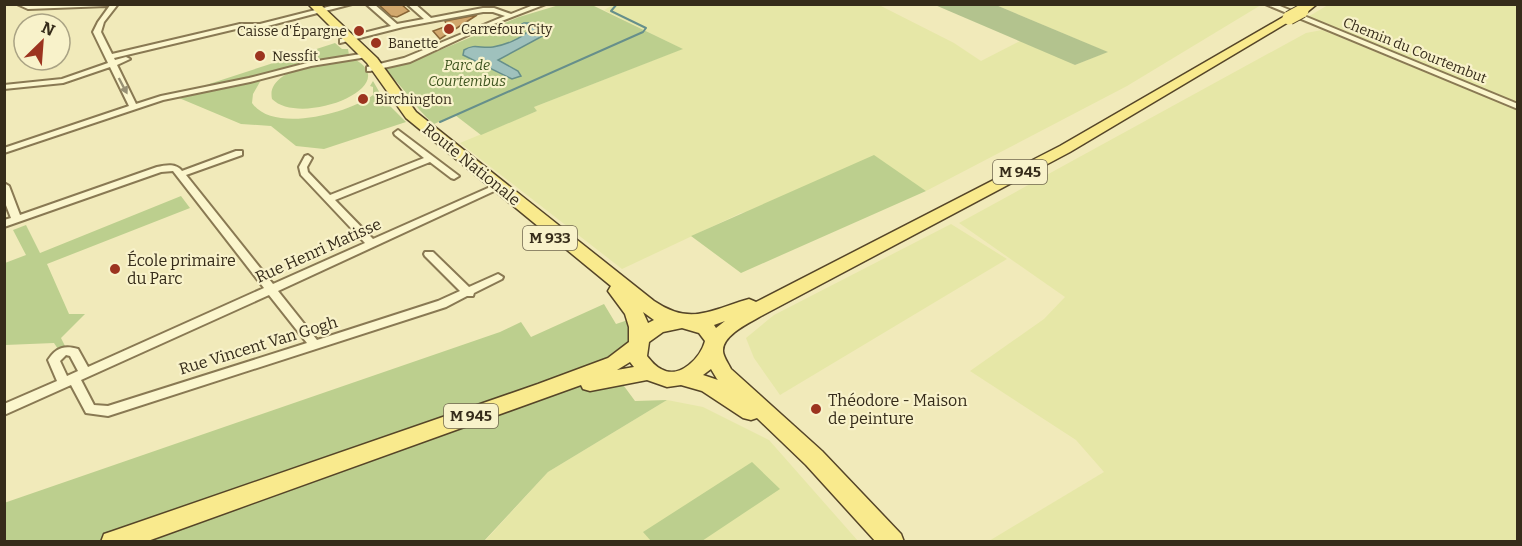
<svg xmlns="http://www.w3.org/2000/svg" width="1522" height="546" font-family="Bitter,serif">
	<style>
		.farmland { fill: #e6e7a7 }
		.green { fill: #bccf8e }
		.cemetery { fill: #b3c38e }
		.water { fill: #9fc1bd; stroke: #668f8b; stroke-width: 1.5 }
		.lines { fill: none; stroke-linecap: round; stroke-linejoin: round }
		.stream { stroke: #668f8b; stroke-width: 2 }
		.building { fill: #d2a86d; stroke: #896637; stroke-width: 1.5 }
		.minor-casing { stroke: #897953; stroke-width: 4 }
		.primary-casing { stroke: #554528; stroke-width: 3 }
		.minor { fill: #fbf6cd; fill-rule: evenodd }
		.primary { fill: #f9ea8d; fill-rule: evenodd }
		.primary-bridge-casing { stroke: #554528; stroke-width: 15; stroke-linecap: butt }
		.primary-bridge { stroke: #f9ea8d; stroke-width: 13 }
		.oneway { fill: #989174 }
		.poi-dot { fill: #9c341f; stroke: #f8f2ca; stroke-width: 2 }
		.labels { text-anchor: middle; stroke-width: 4.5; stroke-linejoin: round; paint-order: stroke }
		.far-poi-label { font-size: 14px; fill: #362c1a; stroke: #f8f2ca; text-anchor: start }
		.far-street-label { font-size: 14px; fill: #362c1a; stroke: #f8f2ca }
		.far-park-label { font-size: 14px; font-style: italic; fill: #3e541f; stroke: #f8f2ca }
		.shield { fill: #f8f2ca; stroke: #70674f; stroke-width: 1.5 }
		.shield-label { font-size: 15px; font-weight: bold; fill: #362c1a }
		.street-label { font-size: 16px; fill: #362c1a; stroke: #f8f2ca }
		.poi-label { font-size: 16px; fill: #362c1a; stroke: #f8f2ca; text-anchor: start }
	</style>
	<rect width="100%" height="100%" fill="#f1eaba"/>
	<path class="farmland" d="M613,5H879L954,43L981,61L1022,40L1075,65L1107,52L996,5H1261L1127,86L926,191L918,186L741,213L622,269L460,143L537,111L534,107L682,49L604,10Z
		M1328,5H1517V105L1306,18Z
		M1322,30L1517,110V541H989L1104,472L1076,440L970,371L1044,319L1065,297L959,223L1306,33Z
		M951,224L1007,259L780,395L754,358L746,338L774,315Z
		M667,400L703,407L769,440L858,541L484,542L548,472Z"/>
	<path class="green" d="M559,5H592L683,49L534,107L537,111L481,135L455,115L434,124C414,108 403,84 383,69L407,64L519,17Z
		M335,43L342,49H348L349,55L234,82L206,85Z
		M356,60C403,88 300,127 272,99C265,67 334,60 356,60Z
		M261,80L253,94L252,103C273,134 349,113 373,95V87L370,86L373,81L384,100L406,122L324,149L296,146L271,126L241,124L179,98Z
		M874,155L926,191L741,273L691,236Z
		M181,196L190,208L47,264L69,314H85L61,338L65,346L58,349L54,343L5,345V263L26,255L13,230L26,225L40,253Z
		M604,304L616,324L628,320L634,338L621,353L607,363L635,401L667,400L548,472L484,541H5L4,503L500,332L521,322L531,337Z
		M752,462L780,489L702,541H651L643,532Z"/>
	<path class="cemetery" d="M935,5H996L1108,52L1075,65Z"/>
	<path class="water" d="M524,23H532L550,32L498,60L518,71L521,76L512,79L463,55L464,50C475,43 481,49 493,47C505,45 521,39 529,30L522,24Z"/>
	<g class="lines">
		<path class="stream" d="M440,122L643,32L646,28L611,11L617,4"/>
	</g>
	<path class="building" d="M378,4H401L409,11L397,17L391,16Z
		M477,15L440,39L433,31L447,26L445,21Z"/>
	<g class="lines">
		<g class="minor-casing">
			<path id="minor" d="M17,4L29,5L110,4L107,6L28,9Z
				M111,4H118L104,22L101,32L112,54L240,24H260L339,4H352L260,28H240L114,58L115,60L126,57L130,59L117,65L136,104L161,96L249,78L311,62L367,53L371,55L367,57L311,66L250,82L163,100L4,153V148L129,106L110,67L63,83L4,89V85L62,79L108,63L93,32L98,22Z
				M366,4H374L397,24L424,19L407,4H415L431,18L483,8H494L511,14L536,4H546L481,29L410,62L370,71H367V67L404,58L505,16L493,12H483L403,27L340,43V39L391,26Z
				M1265,4H1275L1518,104V109Z
				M398,130L459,176L454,179L451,178L430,162L335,200L373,239L497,184H503L505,186L278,291L317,340L438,301L460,291L425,256L424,254L425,252H433L469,287L498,274L503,277L502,279L474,293L473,296H467L446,307L108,416L86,413L71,385L4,415V404L57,381L48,360C56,348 64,345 78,349L88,367L264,288L173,171L161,172L4,227V220L11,218L4,200V183L9,186L20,215L157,167C166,165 176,163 182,171L236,151H242V155L186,175L273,284L365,243L301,175L299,167L305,156L308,155L312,158L307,167L308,172L330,195L424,158L395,135L394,133ZM269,295L307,343L108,406L94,405L81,380ZM66,355L70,356L78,371L67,376L60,361Z"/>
		</g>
		<g class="primary-casing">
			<path id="primary" d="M308,4H320L377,58L416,112L654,301C691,326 710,310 749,299L756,302L1060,146L1285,16L1295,18L1070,152L763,315C751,322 722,335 723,351C723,356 728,363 731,369L822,451L901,534L904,542H876L806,465L757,418L751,420L743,418L702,391L681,385L667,387L647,380L590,391L583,389L581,385L145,542H101L104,534L113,531L538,384L608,358L629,342V327L625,314L608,291L611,286L406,118L367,63ZM643,312L654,320L648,323ZM725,321L716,328L714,325ZM682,328L699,333L705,341C701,357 680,380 661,369C656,367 651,361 647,356L649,342L663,332ZM630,362L634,367L617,370ZM711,369L717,379L718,380L703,375Z
				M1304,4H1317L1306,13H1298L1296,11Z"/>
		</g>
		<use href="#minor" class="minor"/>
		<use href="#primary" class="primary"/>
		<g class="primary-bridge-casing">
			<path id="primary-bridge" d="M1289,18L1302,11"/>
		</g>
		<use href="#primary-bridge" class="primary-bridge"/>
	</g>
	<defs><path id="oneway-solid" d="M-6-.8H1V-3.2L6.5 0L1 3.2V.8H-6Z" transform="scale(1.5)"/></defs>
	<use class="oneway" href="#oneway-solid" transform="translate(123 86) rotate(62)"/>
	<g class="poi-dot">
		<circle cx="449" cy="29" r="6"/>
		<circle cx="359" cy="31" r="6"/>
		<circle cx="376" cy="43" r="6"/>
		<circle cx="260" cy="56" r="6"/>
		<circle cx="363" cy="99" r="6"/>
		<circle cx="115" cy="269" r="6"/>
		<circle cx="816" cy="409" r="6"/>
	</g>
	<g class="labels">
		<g class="far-poi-label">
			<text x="461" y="34">Carrefour City</text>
			<text x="347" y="36" text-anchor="end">Caisse d'Épargne</text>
			<text x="388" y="48">Banette</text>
			<text x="272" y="61">Nessfit</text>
			<text x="375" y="104">Birchington</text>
		</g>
		<g class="far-street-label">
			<text transform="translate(1415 50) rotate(22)" y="5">Chemin du Courtembut</text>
		</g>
		<g class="far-park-label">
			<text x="467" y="70">Parc de<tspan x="467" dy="16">Courtembus</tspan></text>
		</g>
		<g class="shield">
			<rect x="993" y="160" width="54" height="24" rx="4.5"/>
			<rect x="523" y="226" width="54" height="24" rx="4.5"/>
			<rect x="444" y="404" width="54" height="24" rx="4.5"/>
		</g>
		<g class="shield-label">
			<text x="1020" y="177">M 945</text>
			<text x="550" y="243">M 933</text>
			<text x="471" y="421">M 945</text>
		</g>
		<g class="street-label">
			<text transform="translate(472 164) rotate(39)" y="6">Route Nationale</text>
			<text transform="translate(318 250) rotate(-24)" y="6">Rue Henri Matisse</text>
			<text transform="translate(258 345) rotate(-17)" y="6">Rue Vincent Van Gogh</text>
		</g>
		<g class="poi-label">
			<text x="127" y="266">École primaire<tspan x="127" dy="18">du Parc</tspan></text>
			<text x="828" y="406">Théodore - Maison<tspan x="828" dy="18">de peinture</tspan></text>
		</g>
	</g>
	<rect width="1522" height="546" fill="none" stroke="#362c1a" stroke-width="12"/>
	<g transform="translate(42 42) rotate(25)"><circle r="28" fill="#f8f2ca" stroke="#aaa384" stroke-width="1.5"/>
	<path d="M0-4.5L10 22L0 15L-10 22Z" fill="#9c341f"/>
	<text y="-9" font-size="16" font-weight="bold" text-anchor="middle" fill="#362c1a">N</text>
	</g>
</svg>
